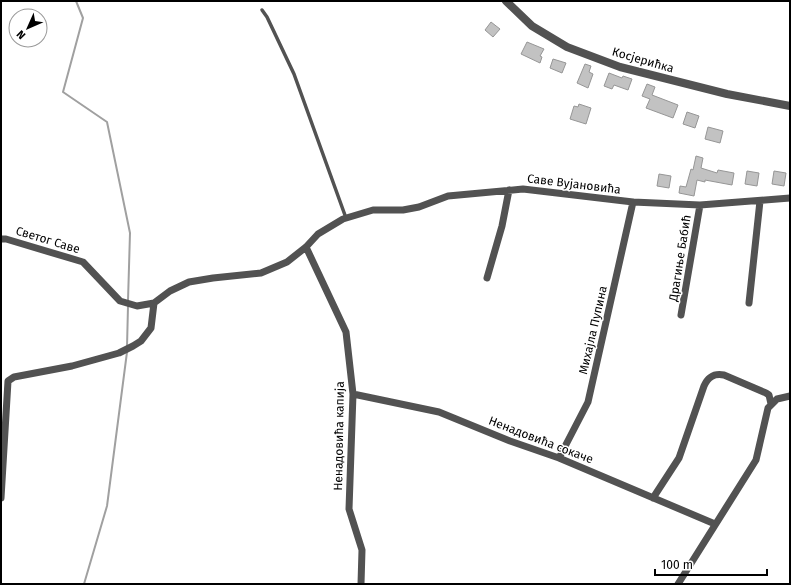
<svg xmlns="http://www.w3.org/2000/svg" width="791" height="585" font-family="'Fira Sans',sans-serif">
	<style>
		.lines { fill: none; stroke-linecap: round; stroke-linejoin: round }
		.stream { stroke: #a0a0a0; stroke-width: 2 }
		.building { fill: #c2c2c2; stroke: #969696 }
		.service { stroke: #525252; stroke-width: 3.5 }
		.minor { stroke: #525252; stroke-width: 7 }
		.tertiary { stroke: #525252; stroke-width: 8 }
		.labels { text-anchor: middle; stroke-width: 3; stroke-linejoin: round; paint-order: stroke }
		.street-label { font-size: 12px; fill: #000; stroke: #fff }
	</style>
	<rect width="100%" height="100%" fill="#fff"/>
	<g class="lines">
		<path class="stream" d="M76,1L83,18L63,92L107,122L130,233L128,301
			M127,347L128,306
			M84,584L107,506L127,352"/>
	</g>
	<path class="building" d="M491,22L500,29L493,37L485,30Z
		M527,42L544,49L540,56L542,57L540,63L521,54Z
		M553,59L566,63L562,73L550,68Z
		M585,64L591,66L589,72L593,74L588,88L577,83Z
		M609,73L622,78L623,76L632,79L628,90L614,85L612,89L604,86Z
		M647,84L655,87L652,95L678,105L673,118L646,108L650,99L642,96Z
		M579,104L591,108L586,124L570,119L574,106L578,107Z
		M687,112L699,116L695,128L683,124Z
		M708,127L723,131L720,143L705,139Z
		M696,156L703,158L701,168L717,173L718,170L734,173L732,185L705,180V182L697,180L694,196L679,193L680,186L686,187L691,169L693,170Z
		M747,171L759,173L757,186L745,184Z
		M774,171L786,173L784,186L772,184Z
		M659,174L671,176L669,188L657,186Z"/>
	<g class="lines">
		<path class="service" d="M262,10L267,17L294,74L346,218"/>
		<path class="minor" d="M1,239H6L83,262L120,301L137,306L154,303L170,291L189,282L213,278L261,273L287,262L306,247L318,234L343,219L373,210H403L419,207L448,196L523,189L633,202L700,205L790,198
			M306,247L346,332L353,394L349,509L362,550L361,584
			M487,278L502,226L509,190
			M749,303L760,201
			M681,315L700,205
			M353,394L439,412L510,441L559,458L715,524
			M559,458L588,402L633,202
			M1,498L8,381L14,377L72,366L119,353L133,346L141,341L151,328L154,303
			M653,498L679,458L704,386C708,377 714,373 724,375L766,393L769,395L771,404
			M678,584L756,460L768,408L777,399L790,396"/>
		<path class="tertiary" d="M506,1L532,26L567,47L620,67L727,94L790,106"/>
	</g>
	<g class="labels">
		<g class="street-label">
			<text transform="translate(643 60) rotate(16)" y="4">Косјерићка</text>
			<text transform="translate(574 184) rotate(7)" y="4">Саве Вујановића</text>
			<text transform="translate(48 240) rotate(17)" y="4">Светог Саве</text>
			<text transform="translate(680 258) rotate(-81)" y="4">Драгиње Бабић</text>
			<text transform="translate(593 330) rotate(-77)" y="4">Михајла Пупина</text>
			<text transform="translate(339 436) rotate(-89)" y="4">Ненадовића капија</text>
			<text transform="translate(541 440) rotate(21)" y="4">Ненадовића сокаче</text>
		</g>
	</g>
	<rect width="791" height="585" fill="none" stroke="#000000" stroke-width="4"/>
	<g transform="translate(28 28) rotate(225)"><circle r="19" fill="#ffffff" stroke="#999999"/>
	<path d="M0-3L7 15L0 10L-7 15Z" fill="#000000"/>
	<text y="-6" font-size="11" font-weight="bold" text-anchor="middle" fill="#000000">N</text>
	</g>
	<path d="M655 569v6h112v-6" fill="none" stroke="#000000" stroke-width="2"/>
	<text x="661" y="569" font-size="12" fill="#000000" stroke="#ffffff" stroke-width="3" paint-order="stroke">100 m</text>
</svg>
